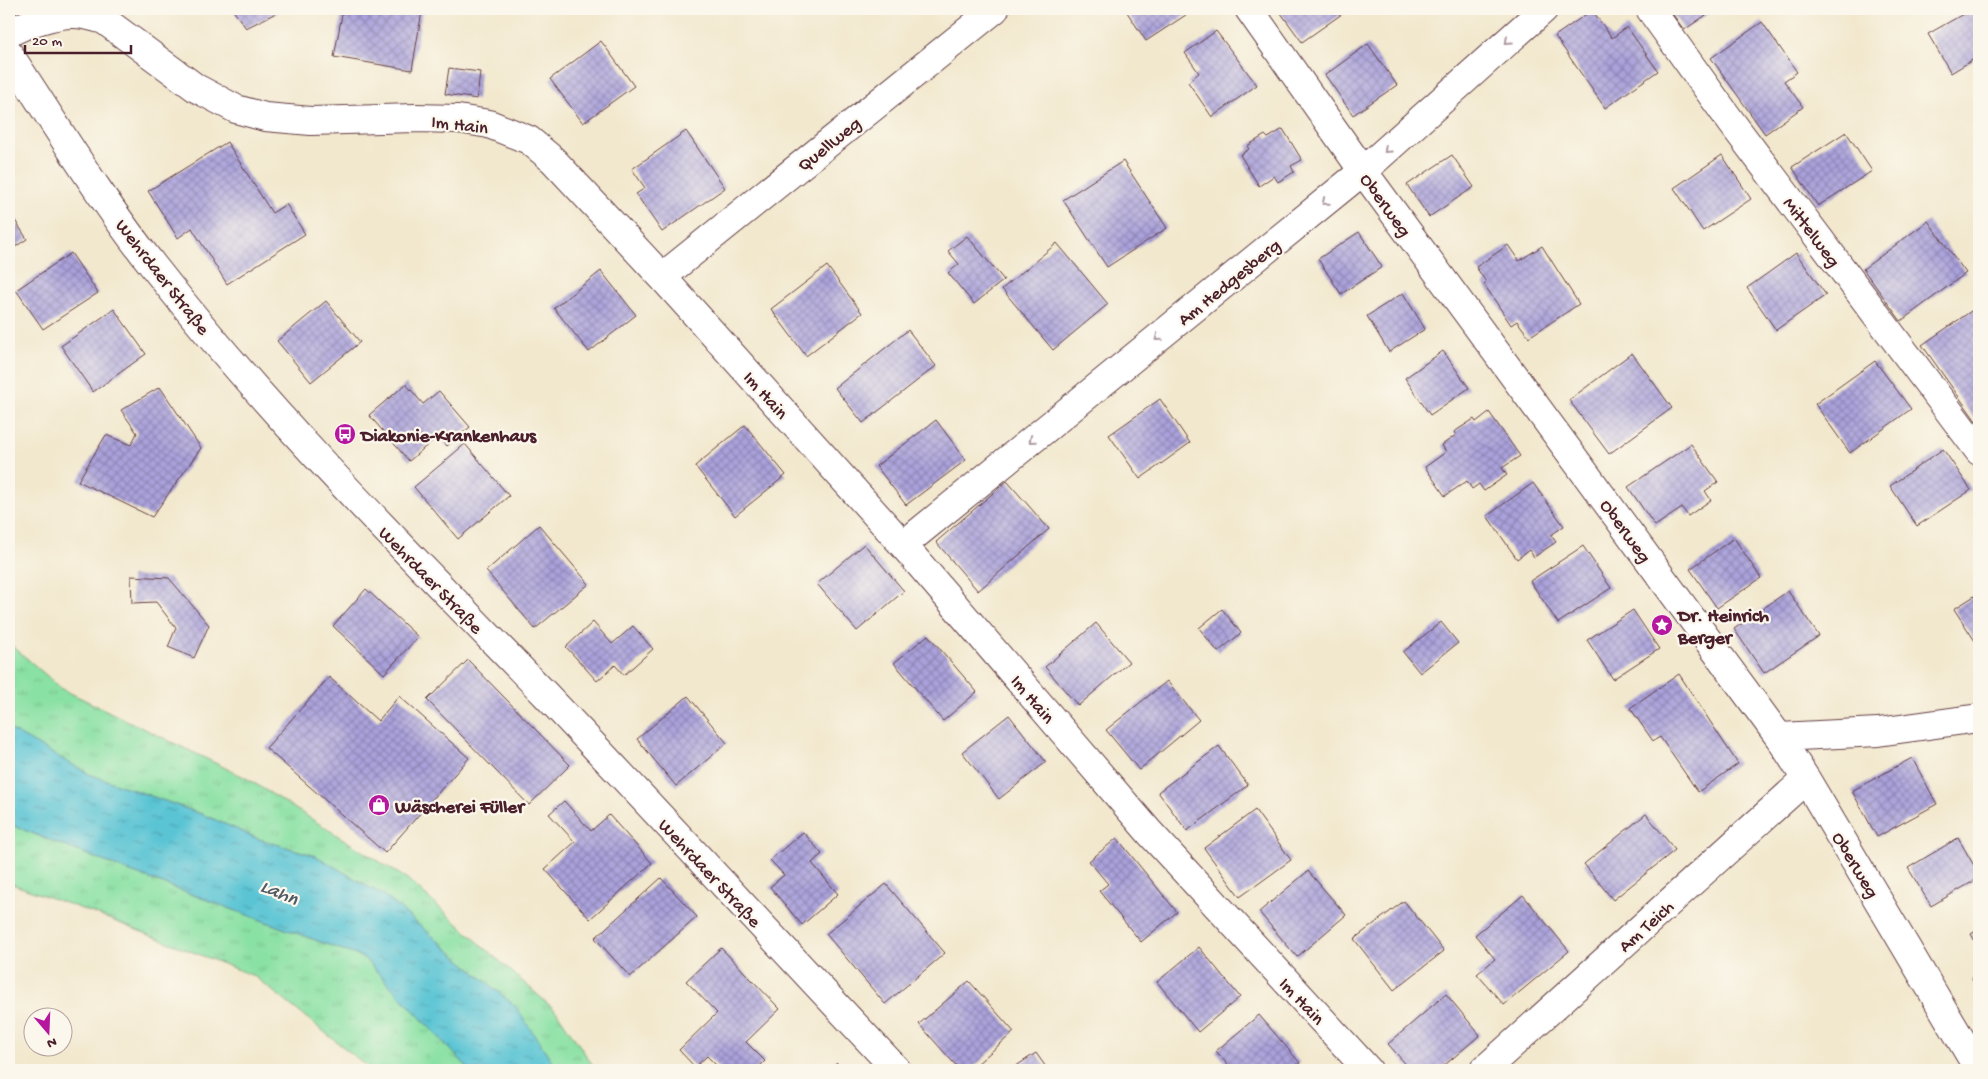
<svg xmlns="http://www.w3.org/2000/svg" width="1988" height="1079" font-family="'Gochi Hand',sans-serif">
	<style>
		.grass { fill: url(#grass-tufts); stroke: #6a8068 }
		.water { fill: url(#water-ripples); stroke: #527280 }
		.building { fill: url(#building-cross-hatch) }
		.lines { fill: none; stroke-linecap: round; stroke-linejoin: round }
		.street-casing { stroke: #633d43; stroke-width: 30 }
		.secondary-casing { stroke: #633d43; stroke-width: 30 }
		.street { stroke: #fff; stroke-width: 28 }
		.secondary { stroke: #fff; stroke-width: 28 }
		.oneway { stroke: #ae9aa0 }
		.labels { text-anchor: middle; stroke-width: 4.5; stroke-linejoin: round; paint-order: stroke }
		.street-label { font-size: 19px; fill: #4a1f2b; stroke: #fbf7ec }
		.poi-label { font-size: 19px; font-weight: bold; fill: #4a1f2b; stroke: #fbf7ec; text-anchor: start }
		.water-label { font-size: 20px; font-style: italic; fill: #505966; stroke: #fbf7ec }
	</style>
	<defs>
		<pattern id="grass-tufts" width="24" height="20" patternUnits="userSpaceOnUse" patternTransform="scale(1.25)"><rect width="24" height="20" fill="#8ae1a4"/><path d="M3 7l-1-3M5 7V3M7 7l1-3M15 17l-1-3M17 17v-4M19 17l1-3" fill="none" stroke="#79c18d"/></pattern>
		<pattern id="water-ripples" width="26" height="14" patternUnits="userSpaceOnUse" patternTransform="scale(1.25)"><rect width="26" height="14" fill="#5ac4d4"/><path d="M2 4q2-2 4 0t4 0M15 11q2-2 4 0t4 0" fill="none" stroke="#4c9fac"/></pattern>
		<pattern id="building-cross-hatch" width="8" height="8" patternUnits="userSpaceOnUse" patternTransform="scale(1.25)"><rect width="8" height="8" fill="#aaa2db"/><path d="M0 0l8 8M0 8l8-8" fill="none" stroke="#8c83b2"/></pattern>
	</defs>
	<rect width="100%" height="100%" fill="#fbf7ec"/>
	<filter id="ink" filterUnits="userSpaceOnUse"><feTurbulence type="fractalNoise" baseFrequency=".02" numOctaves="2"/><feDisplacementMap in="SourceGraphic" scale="10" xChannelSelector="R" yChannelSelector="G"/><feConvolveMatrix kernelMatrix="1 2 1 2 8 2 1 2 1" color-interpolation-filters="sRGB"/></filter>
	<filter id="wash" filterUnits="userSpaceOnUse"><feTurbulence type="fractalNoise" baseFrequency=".0096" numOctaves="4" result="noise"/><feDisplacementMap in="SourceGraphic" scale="20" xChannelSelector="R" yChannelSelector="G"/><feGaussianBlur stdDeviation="1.12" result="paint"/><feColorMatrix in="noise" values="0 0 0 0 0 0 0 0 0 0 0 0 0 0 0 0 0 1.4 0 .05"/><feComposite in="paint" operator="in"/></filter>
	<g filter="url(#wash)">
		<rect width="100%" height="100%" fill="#f2e8ce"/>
		<path class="grass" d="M9,643L62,689L246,778L407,879L556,1011L596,1070H558L515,1006L386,897L316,856L259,839L204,815L89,774L9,729Z
			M9,824L131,872L364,958L470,1070H372L254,976L96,914L9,883Z"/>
		<path class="water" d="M9,729L89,774L204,815L259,839L316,856L386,897L515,1006L558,1070H470L364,958L131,872L9,824Z"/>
		<g id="blocks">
			<path class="building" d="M232,9H284L246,28Z
				M343,9H411L422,11L412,70L334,57Z
				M1125,9H1195L1146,41Z
				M1278,9H1349L1302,42Z
				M1669,9H1715L1684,30Z
				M1972,9H1976L1979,14V56L1951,73L1928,34Z
				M1592,10L1612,38L1627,27L1658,71L1605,108L1555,36Z
				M1762,22L1797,72L1784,81L1803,107L1765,134L1711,58Z
				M1216,31L1257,85L1212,117L1188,82L1199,73L1185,53Z
				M601,41L634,86L583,123L550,79Z
				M1368,44L1397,85L1353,115L1325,75Z
				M449,68L480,72L477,99L445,94Z
				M1283,129L1302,160L1291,166L1294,172L1278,182L1274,176L1259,186L1240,155L1249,149L1247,146L1265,135L1268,138Z
				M686,131L725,188L662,232L636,194L645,188L632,169Z
				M1846,132L1872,171L1818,206L1792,167Z
				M227,142L272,213L286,204L305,234L227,284L192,228L178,238L148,191Z
				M1452,155L1474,187L1429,217L1407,185Z
				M1722,155L1751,199L1703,231L1674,188Z
				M1123,161L1167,228L1107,267L1063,200Z
				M9,211L27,239L9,251Z
				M1928,221L1966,273L1901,321L1863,269Z
				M1359,232L1382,267L1341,294L1318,259Z
				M967,236L1004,280L974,304L948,273L959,264L948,251Z
				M1057,243L1108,304L1053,350L1002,289Z
				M1508,245L1519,261L1542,246L1579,304L1529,337L1517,321L1511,325L1484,284L1486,282L1476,267Z
				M71,253L98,293L43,329L16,290Z
				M1796,253L1826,295L1776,330L1747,288Z
				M827,266L862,313L806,356L771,309Z
				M601,271L636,315L589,352L554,308Z
				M1403,293L1425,329L1389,352L1367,316Z
				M326,301L360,342L311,382L277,341Z
				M1977,307L1979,310V419L1976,421L1922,345Z
				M114,309L146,354L93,392L61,346Z
				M908,330L936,366L863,423L835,388Z
				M1443,351L1469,388L1430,415L1405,378Z
				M1632,353L1672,408L1609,454L1569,400Z
				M1875,361L1911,409L1850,453L1815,404Z
				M406,384L423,404L439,391L470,427L447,446L438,436L409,461L369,415Z
				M160,387L201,448L152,517L78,481L106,435L131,445L137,433L121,410Z
				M1160,399L1190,443L1140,479L1109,435Z
				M1489,412L1520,456L1502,468L1507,475L1484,491L1479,484L1472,489L1467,481L1445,496L1425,467L1446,452L1442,445L1456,435L1454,432L1474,419L1476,422Z
				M936,420L966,460L906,505L876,466Z
				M745,425L786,475L735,516L695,466Z
				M465,444L509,496L458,539L414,487Z
				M1691,444L1718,482L1705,491L1711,500L1688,516L1682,508L1655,526L1628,487Z
				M1943,449L1971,490L1917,526L1890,486Z
				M1007,481L1049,529L978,591L936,542Z
				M1533,483L1564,526L1551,535L1556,542L1534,557L1529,550L1517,559L1487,516Z
				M539,525L589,584L535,629L486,571Z
				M1734,538L1761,578L1717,608L1690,569Z
				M864,544L904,591L857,631L817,584Z
				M1583,546L1611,588L1558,623L1530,581Z
				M131,576L169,578L209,625L194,658L168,647L176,628L156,602L132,603Z
				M366,589L418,637L384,674L333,626Z
				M1788,591L1819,636L1764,673L1734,629Z
				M1979,593V647L1954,609Z
				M1222,609L1241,633L1218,652L1199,628Z
				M1633,610L1659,649L1613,679L1587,640Z
				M593,622L612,644L633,626L653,649L624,675L615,665L597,681L566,647Z
				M1441,622L1458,643L1420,673L1403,652Z
				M1096,623L1129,662L1078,706L1045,667Z
				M928,635L977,692L943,721L894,663Z
				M468,660L570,765L529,805L427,700Z
				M1679,674L1738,764L1698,792L1660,737L1653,741L1630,708Z
				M329,677L378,721L399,696L469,758L385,853L266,748Z
				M1167,681L1199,720L1139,770L1106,730Z
				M688,696L727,743L676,786L637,739Z
				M1009,715L1046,762L999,799L962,752Z
				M1219,746L1248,785L1187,831L1158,792Z
				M1912,758L1937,804L1877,837L1852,791Z
				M564,801L591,831L609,815L652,863L590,919L545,869L575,842L549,814Z
				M1255,810L1291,860L1240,897L1204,848Z
				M1646,814L1675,850L1613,900L1584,864Z
				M803,832L822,854L812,863L838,894L802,925L770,887L784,875L770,860Z
				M1117,838L1177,912L1141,942L1099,891L1108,884L1089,861Z
				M1958,838L1979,874V878L1931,906L1908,868Z
				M1308,871L1346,915L1297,957L1259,912Z
				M661,878L697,917L630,977L595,938Z
				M886,884L945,953L885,1004L826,934Z
				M1523,895L1569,951L1504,1005L1477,974L1495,959L1475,935Z
				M1404,901L1444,951L1394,990L1354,939Z
				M1979,929V949L1971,934Z
				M1199,947L1240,997L1198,1032L1157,982Z
				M721,948L780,1009L746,1042L765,1061L756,1070H721L707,1056L695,1067L679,1050L717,1013L686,981Z
				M1979,975V991L1972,979Z
				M969,981L1014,1032L970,1070H960L919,1024Z
				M1446,994L1480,1035L1439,1070H1411L1388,1044Z
				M1259,1015L1300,1063L1291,1070H1232L1216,1051Z
				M1036,1053L1048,1070H1010Z
				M837,1063L844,1070H829Z"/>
		</g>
	</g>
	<g filter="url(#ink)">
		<use href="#blocks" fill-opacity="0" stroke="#633d43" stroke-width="1"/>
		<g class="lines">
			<g class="street-casing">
				<path id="street" d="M1249,9L1363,171L1779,737L1806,779L1979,1070
					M1650,9L1732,123L1979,451
					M9,33C24,24 55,14 73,14C84,14 94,17 104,20L196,88L236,109L265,117L311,121L415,118L458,119L489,124L529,140L553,160L662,277L903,545L1150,833L1368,1070
					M662,277L995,9
					M903,545L1363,171L1544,9
					M1779,737L1878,732L1979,718
					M1484,1070L1806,779"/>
			</g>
			<g class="secondary-casing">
				<path id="secondary" d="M9,54C56,125 101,200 154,267C273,419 410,555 544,693C663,818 779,945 897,1070"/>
			</g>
			<use href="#street" class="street"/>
			<use href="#secondary" class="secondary"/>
		</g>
		<defs><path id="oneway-chevron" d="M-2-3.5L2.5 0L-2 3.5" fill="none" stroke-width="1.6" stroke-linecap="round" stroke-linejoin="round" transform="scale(1.25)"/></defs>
		<g class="oneway">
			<use href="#oneway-chevron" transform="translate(1508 41) rotate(138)"/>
			<use href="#oneway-chevron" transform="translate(1387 150) rotate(138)"/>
			<use href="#oneway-chevron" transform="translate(1325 202) rotate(141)"/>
			<use href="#oneway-chevron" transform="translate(1158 338) rotate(141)"/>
			<use href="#oneway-chevron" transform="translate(1032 440) rotate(141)"/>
		</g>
	</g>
	<defs>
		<g id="bus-disc" transform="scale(1.125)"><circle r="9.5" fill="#b5179e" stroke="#fbf7ec"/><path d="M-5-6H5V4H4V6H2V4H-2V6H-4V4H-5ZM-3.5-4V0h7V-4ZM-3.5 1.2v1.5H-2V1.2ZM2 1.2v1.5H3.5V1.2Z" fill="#fff"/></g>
		<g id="sight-disc" transform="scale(1.125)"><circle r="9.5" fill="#b5179e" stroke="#fbf7ec"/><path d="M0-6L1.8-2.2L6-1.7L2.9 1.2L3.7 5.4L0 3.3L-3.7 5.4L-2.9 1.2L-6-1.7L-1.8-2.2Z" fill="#fff"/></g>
		<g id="shop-disc" transform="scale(1.125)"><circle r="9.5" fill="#b5179e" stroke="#fbf7ec"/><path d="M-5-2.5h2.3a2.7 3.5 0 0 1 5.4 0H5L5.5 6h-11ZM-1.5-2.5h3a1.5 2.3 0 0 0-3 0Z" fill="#fff"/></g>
	</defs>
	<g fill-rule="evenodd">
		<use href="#bus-disc" x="345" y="434"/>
		<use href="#sight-disc" x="1662" y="625"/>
		<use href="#shop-disc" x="379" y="805"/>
	</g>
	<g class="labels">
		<g class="street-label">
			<text transform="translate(460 123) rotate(7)" y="7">Im Hain</text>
			<text transform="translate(828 143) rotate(-39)" y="7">Quellweg</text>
			<text transform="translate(1387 204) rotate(54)" y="7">Oberweg</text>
			<text transform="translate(1813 231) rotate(53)" y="7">Mittelweg</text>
			<text transform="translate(164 276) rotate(52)" y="7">Wehrdaer Straße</text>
			<text transform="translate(1228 281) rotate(-39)" y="7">Am Hedgesberg</text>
			<text transform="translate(767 394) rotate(48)" y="7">Im Hain</text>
			<text transform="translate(1627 530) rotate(54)" y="7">Oberweg</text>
			<text transform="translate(432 579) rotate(46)" y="7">Wehrdaer Straße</text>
			<text transform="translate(1034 698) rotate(50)" y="7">Im Hain</text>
			<text transform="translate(1857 864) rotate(59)" y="7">Oberweg</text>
			<text transform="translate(711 872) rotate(47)" y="7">Wehrdaer Straße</text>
			<text transform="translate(1645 925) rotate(-42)" y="7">Am Teich</text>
			<text transform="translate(1303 1000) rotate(47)" y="7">Im Hain</text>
		</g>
		<g class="poi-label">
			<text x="361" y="441">Diakonie-Krankenhaus</text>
			<text x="1678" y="621">Dr. Heinrich<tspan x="1678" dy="22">Berger</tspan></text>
			<text x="395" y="812">Wäscherei Füller</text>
		</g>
		<g class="water-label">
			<text transform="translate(280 891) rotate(23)" y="7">Lahn</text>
		</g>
	</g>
	<rect width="1988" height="1079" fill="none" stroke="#fbf7ec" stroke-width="30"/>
	<g transform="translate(48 1032) rotate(161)"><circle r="24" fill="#fbf7ec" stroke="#b4a19f"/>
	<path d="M0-4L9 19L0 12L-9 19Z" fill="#b5179e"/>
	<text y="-8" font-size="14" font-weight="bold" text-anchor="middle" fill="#4a1f2b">N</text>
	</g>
	<path d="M25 45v8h106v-8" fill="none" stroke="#4a1f2b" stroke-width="2.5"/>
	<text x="32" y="45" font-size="15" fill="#4a1f2b" stroke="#fbf7ec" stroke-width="4" paint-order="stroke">20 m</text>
</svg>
